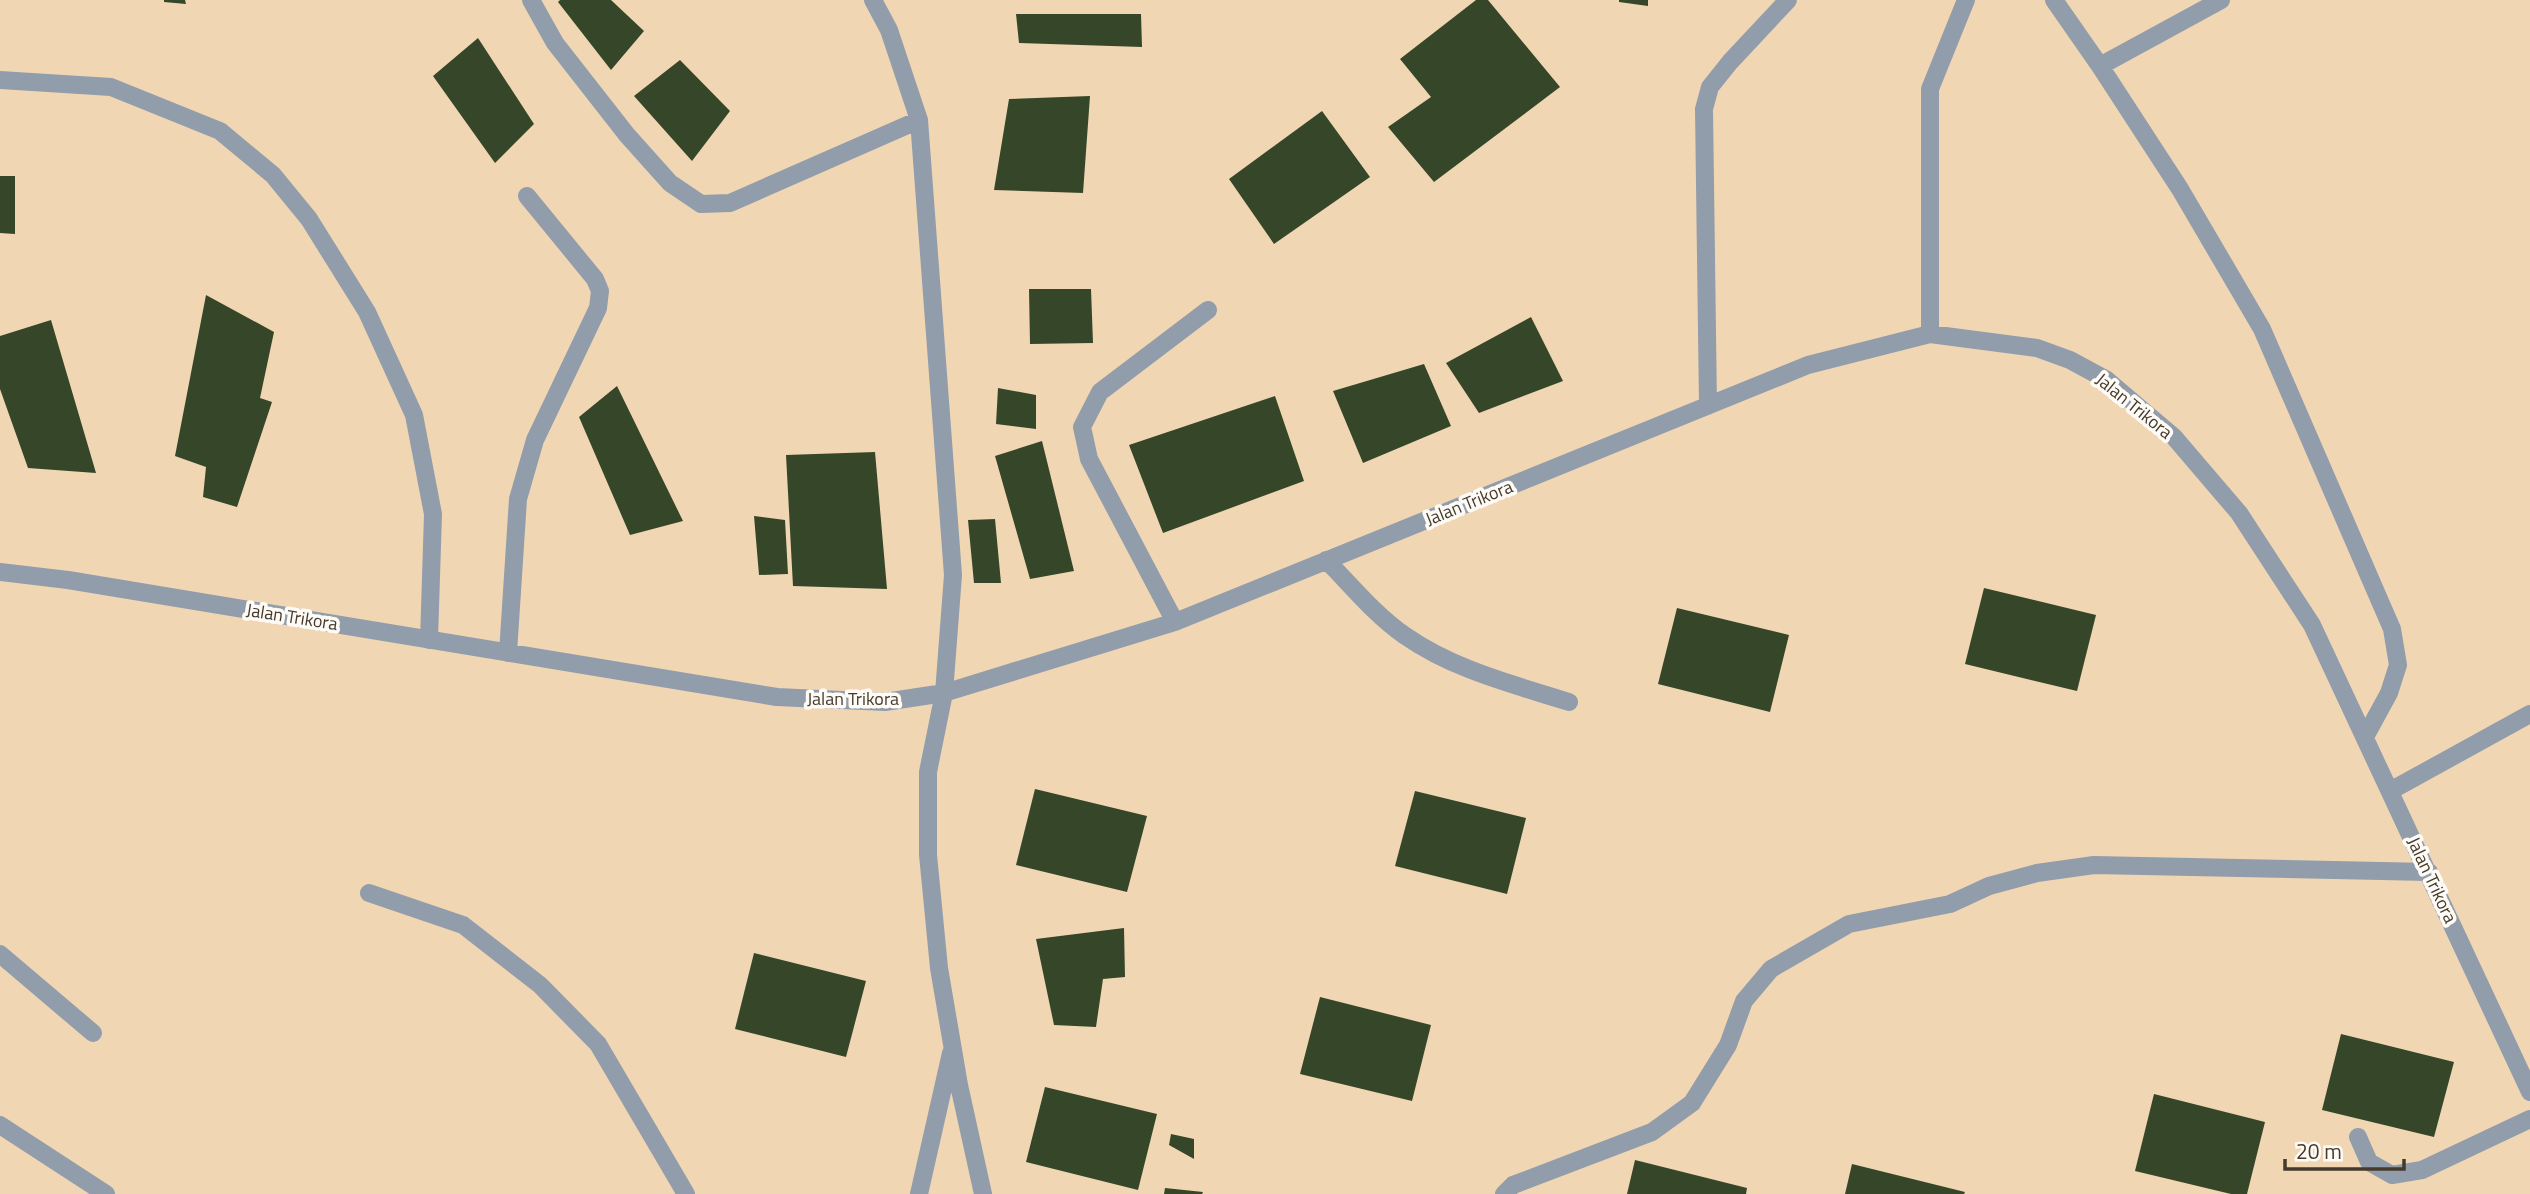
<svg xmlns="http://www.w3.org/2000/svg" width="2530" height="1194" font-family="'Titillium Web',sans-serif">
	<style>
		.building { fill: #354728 }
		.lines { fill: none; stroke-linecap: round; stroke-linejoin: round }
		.minor { stroke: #919dab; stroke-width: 18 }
		.labels { text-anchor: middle; stroke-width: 7; stroke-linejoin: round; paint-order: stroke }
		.street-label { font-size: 18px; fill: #453b2d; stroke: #fefbf7 }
	</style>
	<rect width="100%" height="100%" fill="#f1d6b4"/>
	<path class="building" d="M164,0H185L186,4L164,2Z
		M560,0H611L644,31L611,70L558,2Z
		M1476,0H1488L1560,87L1434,182L1388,127L1431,97L1400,59Z
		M1619,0H1648V6L1619,2Z
		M1016,14H1141L1142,47L1019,43Z
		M478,38L534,124L495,163L433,76Z
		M680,60L730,111L692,161L634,96Z
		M1090,96L1083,193L994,190L1009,99Z
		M1322,111L1370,177L1274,244L1229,179Z
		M0,176H15V234L0,233Z
		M1029,289H1091L1093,343L1030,344Z
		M206,295L274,332L260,398L272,402L237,507L203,497L206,467L175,456Z
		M1531,317L1563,381L1479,413L1446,363Z
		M51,320L96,473L28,468L0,389V336Z
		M1424,364L1451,426L1363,463L1333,391Z
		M617,386L683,521L630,535L579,417Z
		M998,388L1036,395V429L996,424Z
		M1275,396L1304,481L1163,533L1129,445Z
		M1042,441L1074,571L1030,579L995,456Z
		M875,452L887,589L793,586L786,455Z
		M754,516L785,520L788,574L759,575Z
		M995,519L1001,583H974L968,520Z
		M1984,588L2096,615L2077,691L1965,664Z
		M1677,608L1789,635L1770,712L1658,684Z
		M1035,789L1147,816L1127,892L1016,865Z
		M1415,791L1526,818L1507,894L1395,866Z
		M1124,928L1125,977L1103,979L1096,1027L1054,1025L1036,939Z
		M754,953L866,981L846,1057L735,1029Z
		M1320,997L1431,1025L1412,1101L1300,1074Z
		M2341,1034L2454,1062L2434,1137L2322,1110Z
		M1045,1087L1157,1114L1138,1190L1026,1162Z
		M2154,1094L2265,1122L2247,1194H2231L2135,1171Z
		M1171,1134L1194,1139V1159L1169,1145Z
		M1635,1160L1747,1188L1746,1194H1627Z
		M1852,1164L1965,1192L1964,1194H1845Z
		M1165,1188L1203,1192L1202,1194H1164Z"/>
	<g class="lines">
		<path class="minor" d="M531,0L555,43L627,135L670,183L701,204L730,203L919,120
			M873,0L889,30L919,120L953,575L944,693L928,772V855L939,968L959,1085L983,1194
			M2054,0L2100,66L2180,189L2262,329L2392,629L2398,665L2389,693L2365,737
			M2100,66L2221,0
			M0,80L111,87L220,131L273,175L309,219L367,312L414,415L433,514L429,640
			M1930,334V89L1966,0
			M1708,406L1704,109L1710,87L1730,62L1788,0
			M1326,560C1351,585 1375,615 1404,635C1454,670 1512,684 1569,702
			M0,572L68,580L777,697L885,702L944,693L1175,622L1808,365L1930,334L2037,348L2070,360L2107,380L2174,437L2239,513L2312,625L2530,1092
			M1175,622L1089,459L1082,427L1100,392L1208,310
			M508,653L518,499L535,440L598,308L600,291L595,279L527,196
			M2390,791L2530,714
			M369,893L463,925L540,985L598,1044L686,1194
			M0,954L93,1033
			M0,1125L106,1194
			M2358,1137L2369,1162L2392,1175L2422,1170L2530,1119
			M919,1194L951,1053
			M1504,1194L1513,1185L1652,1132L1692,1103L1728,1045L1744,1001L1771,969L1849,924L1950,904L1989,886L2037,873L2094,865L2429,872"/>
	</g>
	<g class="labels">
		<g class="street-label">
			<text transform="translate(2134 406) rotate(39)" y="6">Jalan Trikora</text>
			<text transform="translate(1469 503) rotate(-22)" y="6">Jalan Trikora</text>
			<text transform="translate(292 617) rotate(9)" y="6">Jalan Trikora</text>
			<text x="853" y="705">Jalan Trikora</text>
			<text transform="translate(2432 880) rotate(65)" y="6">Jalan Trikora</text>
		</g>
	</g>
	<path d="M2285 1159v10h119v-10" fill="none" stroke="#453b2d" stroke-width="3.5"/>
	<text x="2296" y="1159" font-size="21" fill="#453b2d" stroke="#fefbf7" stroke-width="5" paint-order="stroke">20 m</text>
</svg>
